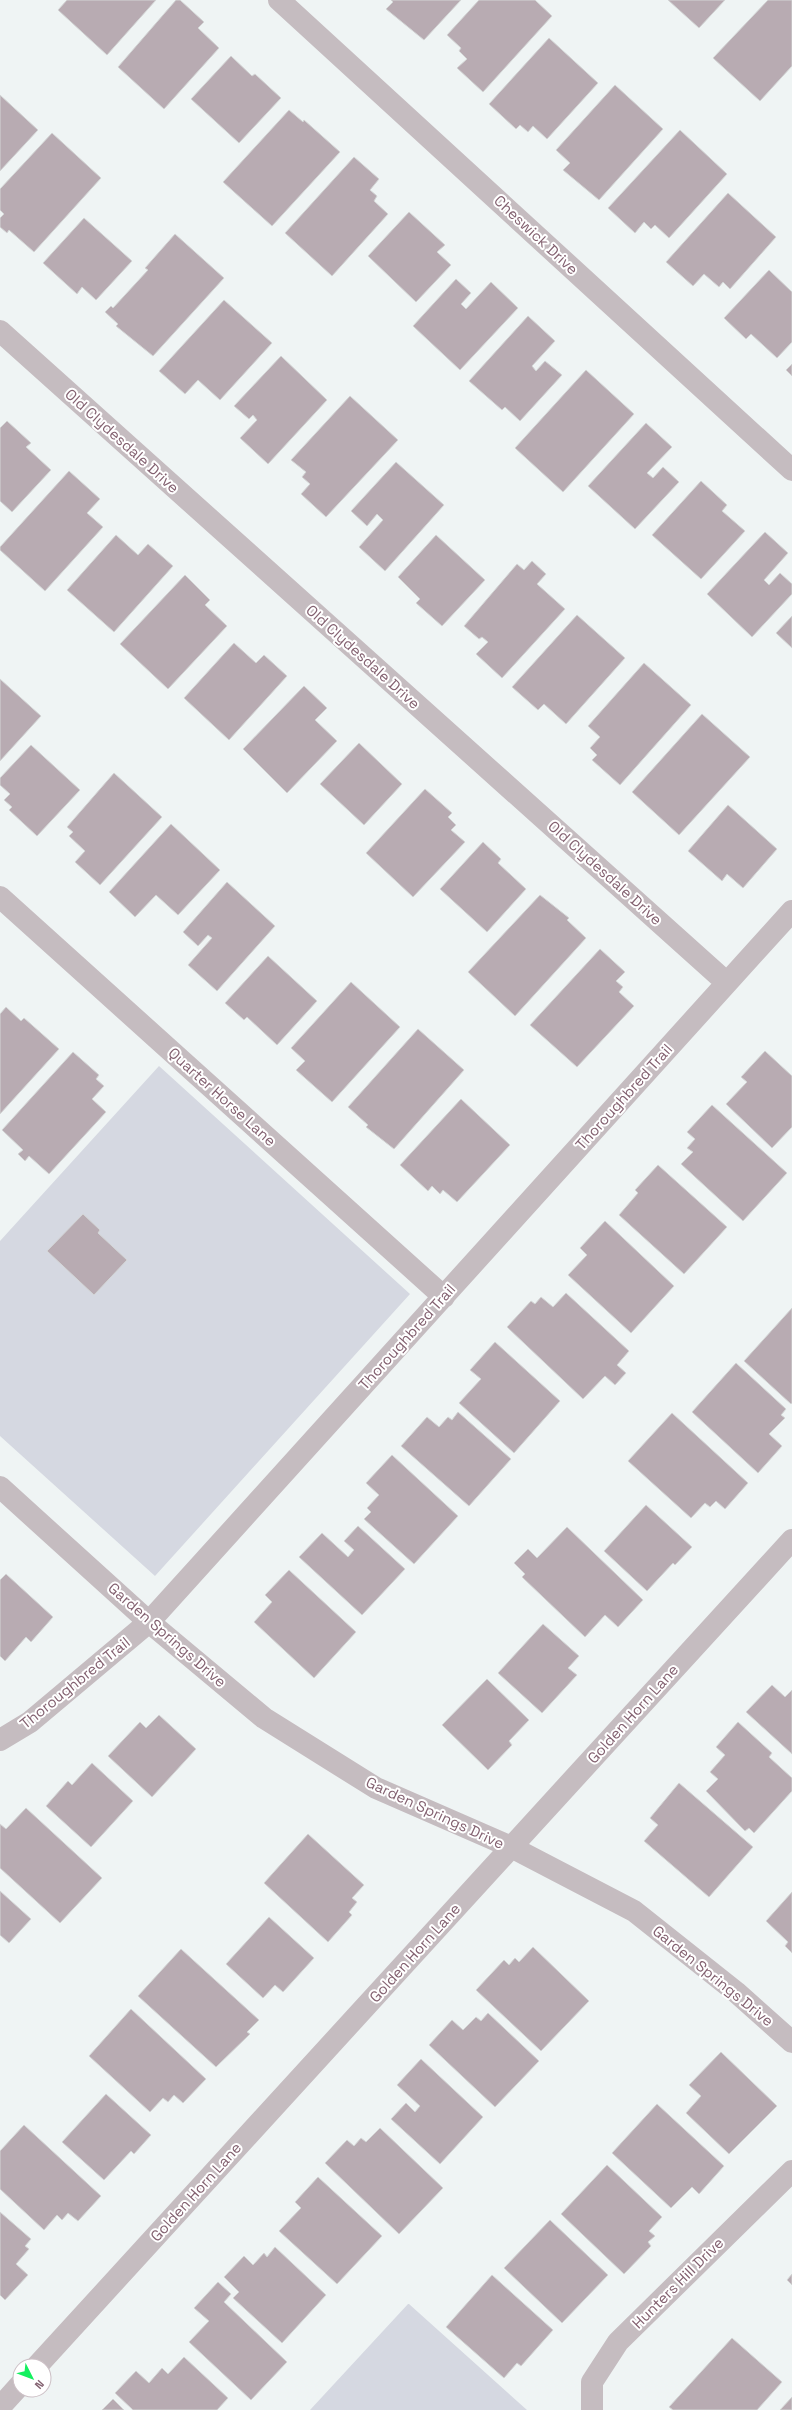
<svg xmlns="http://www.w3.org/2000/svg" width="792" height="2410" font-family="'Space Grotesk',sans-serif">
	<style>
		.green { fill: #d5d8e1 }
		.building { fill: #b8abb2; stroke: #d3d5d5 }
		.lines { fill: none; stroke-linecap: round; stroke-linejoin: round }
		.minor { stroke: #c5bcc0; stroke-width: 22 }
		.labels { text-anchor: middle; stroke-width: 4; stroke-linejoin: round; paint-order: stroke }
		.street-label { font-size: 15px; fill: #836170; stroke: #fff }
	</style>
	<rect width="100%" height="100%" fill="#eff4f4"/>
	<path class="green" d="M159,1066L410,1294L155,1576L0,1436V1241Z
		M408,2304H409L527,2410H310Z"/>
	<path class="building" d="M67,0H156L107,55L58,10Z
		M176,0H180L204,22L198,28L219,48L164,109L118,67Z
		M391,0H461L424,40L386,9L393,2Z
		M479,0H535L552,16L483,92L457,68L467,59L459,51L461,48L447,35Z
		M668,0H725L699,28Z
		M768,0H792V66L760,101L713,58Z
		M549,38L598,83L547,139L533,126L528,132L520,125L516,129L489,104Z
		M231,56L252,76L255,74L281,98L239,143L191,99Z
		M615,85L663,129L599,200L563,170L570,163L556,150Z
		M0,95L38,130L0,171Z
		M289,110L303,122L304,120L340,152L272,226L223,182Z
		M680,130L727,174L669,238L655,225L651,229L644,222L635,233L608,208Z
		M52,133L101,178L34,252L9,230L7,233L0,227V218L4,214L0,210V189Z
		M354,157L379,179L370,190L377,196L374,201L388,214L332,276L285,233Z
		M728,193L776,237L730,289L723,282L719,287L704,274L693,286L666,262Z
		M409,212L445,245L437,252L451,265L416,302L368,256Z
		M84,218L132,261L96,300L82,287L77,294L43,263Z
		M175,234L224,278L153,356L116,326L118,324L105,312L111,306L113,308L148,270L145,268Z
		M769,270L792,292V342L777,358L751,334L746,339L724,318Z
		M456,279L471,293L461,304L466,309L491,282L518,308L460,370L413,326Z
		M224,300L272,343L220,400L198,380L185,394L159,371Z
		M528,316L555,341L532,366L536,371L545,361L562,375L520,421L505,407L502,410L469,381Z
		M281,356L327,400L268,464L240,438L257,420L253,415L249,419L234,406Z
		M792,364V376L786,370Z
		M586,370L634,414L563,492L515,448Z
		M350,396L398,440L326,517L301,494L310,484L302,477L306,472L291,460Z
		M7,421L31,443L26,447L51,470L12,512L0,501V428Z
		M646,423L672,447L647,473L653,478L663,467L679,482L635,529L588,486Z
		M396,462L444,505L385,571L359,547L383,520L377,514L367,526L351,511Z
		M69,471L100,499L87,513L103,527L45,591L0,550V547Z
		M701,481L727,505L722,511L745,531L701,579L652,535Z
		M765,532L788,553L764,580L769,585L780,573L792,584V594L752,637L707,594Z
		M116,535L138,555L148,544L173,566L114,632L67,590Z
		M436,535L485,580L442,626L416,603L420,599L398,577Z
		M532,561L546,574L537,584L565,609L502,678L476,654L488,642L482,637L479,639L464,626L517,564L524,570Z
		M185,575L210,600L205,605L227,626L168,689L120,644Z
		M577,615L625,658L566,724L544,704L538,710L512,687Z
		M792,616V648L776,633Z
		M234,643L256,663L264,655L287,676L229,740L184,698Z
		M644,663L691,705L620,785L592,760L597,755L590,748L600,737L588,726Z
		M0,679L41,716L0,761Z
		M304,686L327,708L315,720L337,741L287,793L243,749Z
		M702,714L750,757L679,835L632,792Z
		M359,743L402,784L364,825L320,784Z
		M31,745L80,790L37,836L9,810L12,807L4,800L10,794L0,785V778Z
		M114,773L162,817L100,885L75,862L85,851L69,836L73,832L67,827Z
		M425,789L452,813L448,817L456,825L451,830L465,842L413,897L366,853Z
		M728,805L777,849L743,888L727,874L722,881L688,851Z
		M171,824L220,870L178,915L156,895L135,917L109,892Z
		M483,842L501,859L498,863L526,889L487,932L440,889Z
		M227,882L275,926L217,991L188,965L212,938L208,935L198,946L183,932Z
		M540,895L569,918L567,920L586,938L515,1016L468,972Z
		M600,949L625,972L616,981L623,987L619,992L634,1006L577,1067L530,1025Z
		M268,956L317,1001L277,1045L247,1017L244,1020L225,1003Z
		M351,982L400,1027L332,1102L296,1070L305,1061L291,1048Z
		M6,1007L21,1021L24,1018L59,1049L0,1114V1014Z
		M418,1029L464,1070L394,1149L366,1127L368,1125L348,1107Z
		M765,1051L792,1076V1127L772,1148L726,1104L747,1082L741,1077Z
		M73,1052L99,1075L96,1079L104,1086L92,1099L106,1112L49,1174L29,1156L25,1161L18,1154L23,1150L2,1130Z
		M461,1099L510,1145L457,1202L443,1190L440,1194L432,1186L428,1191L400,1165Z
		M712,1105L787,1173L743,1221L681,1164L693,1152L687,1148L695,1139L687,1132Z
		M658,1165L727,1227L684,1274L619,1215L638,1193L635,1190Z
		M83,1214L100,1230L98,1233L127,1260L94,1295L47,1251Z
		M605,1221L674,1286L631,1333L568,1275L587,1255L580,1248Z
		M566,1293L629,1351L617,1365L626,1373L615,1385L605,1376L583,1399L507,1327L531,1301L535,1304L541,1297L553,1307Z
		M792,1308V1403L791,1404L744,1361Z
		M495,1342L560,1401L514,1453L459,1403L481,1379L470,1370Z
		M736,1363L786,1409L781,1415L785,1418L769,1434L782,1446L758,1473L692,1412Z
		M458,1412L511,1459L469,1506L401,1446L427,1417L439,1427L448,1417L452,1420Z
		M672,1413L748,1483L725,1509L716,1501L710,1507L705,1503L691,1518L628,1461Z
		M392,1455L458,1516L414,1564L364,1519L371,1512L367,1508L379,1495L366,1483Z
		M646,1505L692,1547L675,1565L673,1563L647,1591L604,1551Z
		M358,1526L405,1569L362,1615L299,1557L322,1533L348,1557L354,1550L344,1541Z
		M567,1527L643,1600L618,1627L605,1615L585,1637L522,1577L525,1574L514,1563L528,1549L537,1558Z
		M289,1570L356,1632L314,1678L254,1622L272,1602L265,1595Z
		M6,1574L53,1617L31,1642L26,1637L5,1661L0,1656V1580Z
		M543,1624L579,1656L568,1668L577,1675L542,1713L498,1673Z
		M487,1679L529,1720L509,1741L512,1745L488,1770L442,1725Z
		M772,1685L785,1697L792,1690V1754L746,1712Z
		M159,1715L196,1749L152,1797L108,1756L140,1722L146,1728Z
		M738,1722L772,1753L769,1757L792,1778V1791L754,1833L749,1828L745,1831L706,1791L718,1779L710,1772L725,1755L716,1747Z
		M92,1763L133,1801L91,1847L46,1806L68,1781L72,1785Z
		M679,1783L753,1847L709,1897L644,1841L658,1825L650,1818Z
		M26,1808L102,1878L60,1923L0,1868V1824L6,1829Z
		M308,1834L364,1885L352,1898L357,1902L349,1912L352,1915L328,1942L264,1883Z
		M0,1891L31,1919L9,1943L0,1935Z
		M792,1892V1953L785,1946L788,1942L766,1921Z
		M269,1917L314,1958L283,1992L275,1985L263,1998L226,1964Z
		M533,1947L589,2001L541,2051L476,1990L504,1960L509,1965L515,1958L519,1962Z
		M181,1949L259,2020L247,2032L250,2034L216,2067L138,1996Z
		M131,2009L206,2079L183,2103L174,2095L168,2102L163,2098L150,2112L89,2056Z
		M488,2013L539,2061L495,2107L429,2045L452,2020L463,2030L476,2017L481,2021Z
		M721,2052L777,2106L729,2154L686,2113L701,2096L689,2085Z
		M421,2059L483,2117L440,2164L391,2119L406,2103L415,2112L420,2106L397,2085Z
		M106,2094L151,2135L134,2154L131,2151L104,2180L62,2142Z
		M657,2104L724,2166L699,2194L692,2187L671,2208L612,2153Z
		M24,2125L101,2196L78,2221L68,2213L62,2220L57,2215L44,2230L0,2189V2151Z
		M380,2128L443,2188L399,2234L325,2163L347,2140L354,2146L361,2138L366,2142Z
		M607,2165L662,2217L649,2231L655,2236L648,2242L651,2246L624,2274L561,2214Z
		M318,2177L382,2236L337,2284L279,2231L301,2208L295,2202Z
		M0,2212L31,2239L25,2246L29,2249L16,2264L28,2275L5,2300L0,2295Z
		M550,2220L608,2275L562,2323L504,2268Z
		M275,2247L326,2295L282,2343L233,2298L239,2292L224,2277L244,2256L253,2265L264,2253L267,2257Z
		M792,2274V2285L787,2280Z
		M492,2275L553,2330L521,2366L517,2363L504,2378L446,2327Z
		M218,2282L231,2294L224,2302L287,2362L251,2400L189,2342L209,2321L194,2308Z
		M732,2338L782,2382L757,2410H673L669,2407Z
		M184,2357L228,2398L217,2410H133L115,2393L136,2371L149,2383L162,2368L168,2374Z
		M792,2397V2410H780Z
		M113,2399L124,2410H102Z"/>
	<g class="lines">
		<path class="minor" d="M279,0L792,470
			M0,331L727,983
			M0,897L444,1297
			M0,1487L149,1622L264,1718L376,1788L511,1847L634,1911L736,1992L792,2042
			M0,1740L30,1722L149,1622L792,911
			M37,2366L792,1540
			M0,2407L20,2385
			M592,2410V2382L618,2342L792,2171"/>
	</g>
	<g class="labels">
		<g class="street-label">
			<text transform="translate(536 235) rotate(43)" y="5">Cheswick Drive</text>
			<text transform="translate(122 441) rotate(42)" y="5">Old Clydesdale Drive</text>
			<text transform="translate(363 657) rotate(42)" y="5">Old Clydesdale Drive</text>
			<text transform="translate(605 873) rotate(42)" y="5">Old Clydesdale Drive</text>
			<text transform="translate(222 1097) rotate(42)" y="5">Quarter Horse Lane</text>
			<text transform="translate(624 1097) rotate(-48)" y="5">Thoroughbred Trail</text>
			<text transform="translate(407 1337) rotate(-48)" y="5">Thoroughbred Trail</text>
			<text transform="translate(167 1635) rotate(41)" y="5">Garden Springs Drive</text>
			<text transform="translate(75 1683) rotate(-39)" y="5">Thoroughbred Trail</text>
			<text transform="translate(633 1714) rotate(-48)" y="5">Golden Horn Lane</text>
			<text transform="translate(435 1813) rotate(25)" y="5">Garden Springs Drive</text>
			<text transform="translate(415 1953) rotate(-48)" y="5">Golden Horn Lane</text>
			<text transform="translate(713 1976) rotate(39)" y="5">Garden Springs Drive</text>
			<text transform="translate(196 2192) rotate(-48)" y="5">Golden Horn Lane</text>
			<text transform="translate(678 2283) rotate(-45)" y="5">Hunters Hill Drive</text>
		</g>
	</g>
	<g transform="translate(32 2378) rotate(132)"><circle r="19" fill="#ffffff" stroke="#cdc0c6"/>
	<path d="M0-3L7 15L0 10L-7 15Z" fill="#14f05f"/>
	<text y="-6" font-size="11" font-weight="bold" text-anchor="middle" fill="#836170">N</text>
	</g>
</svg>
